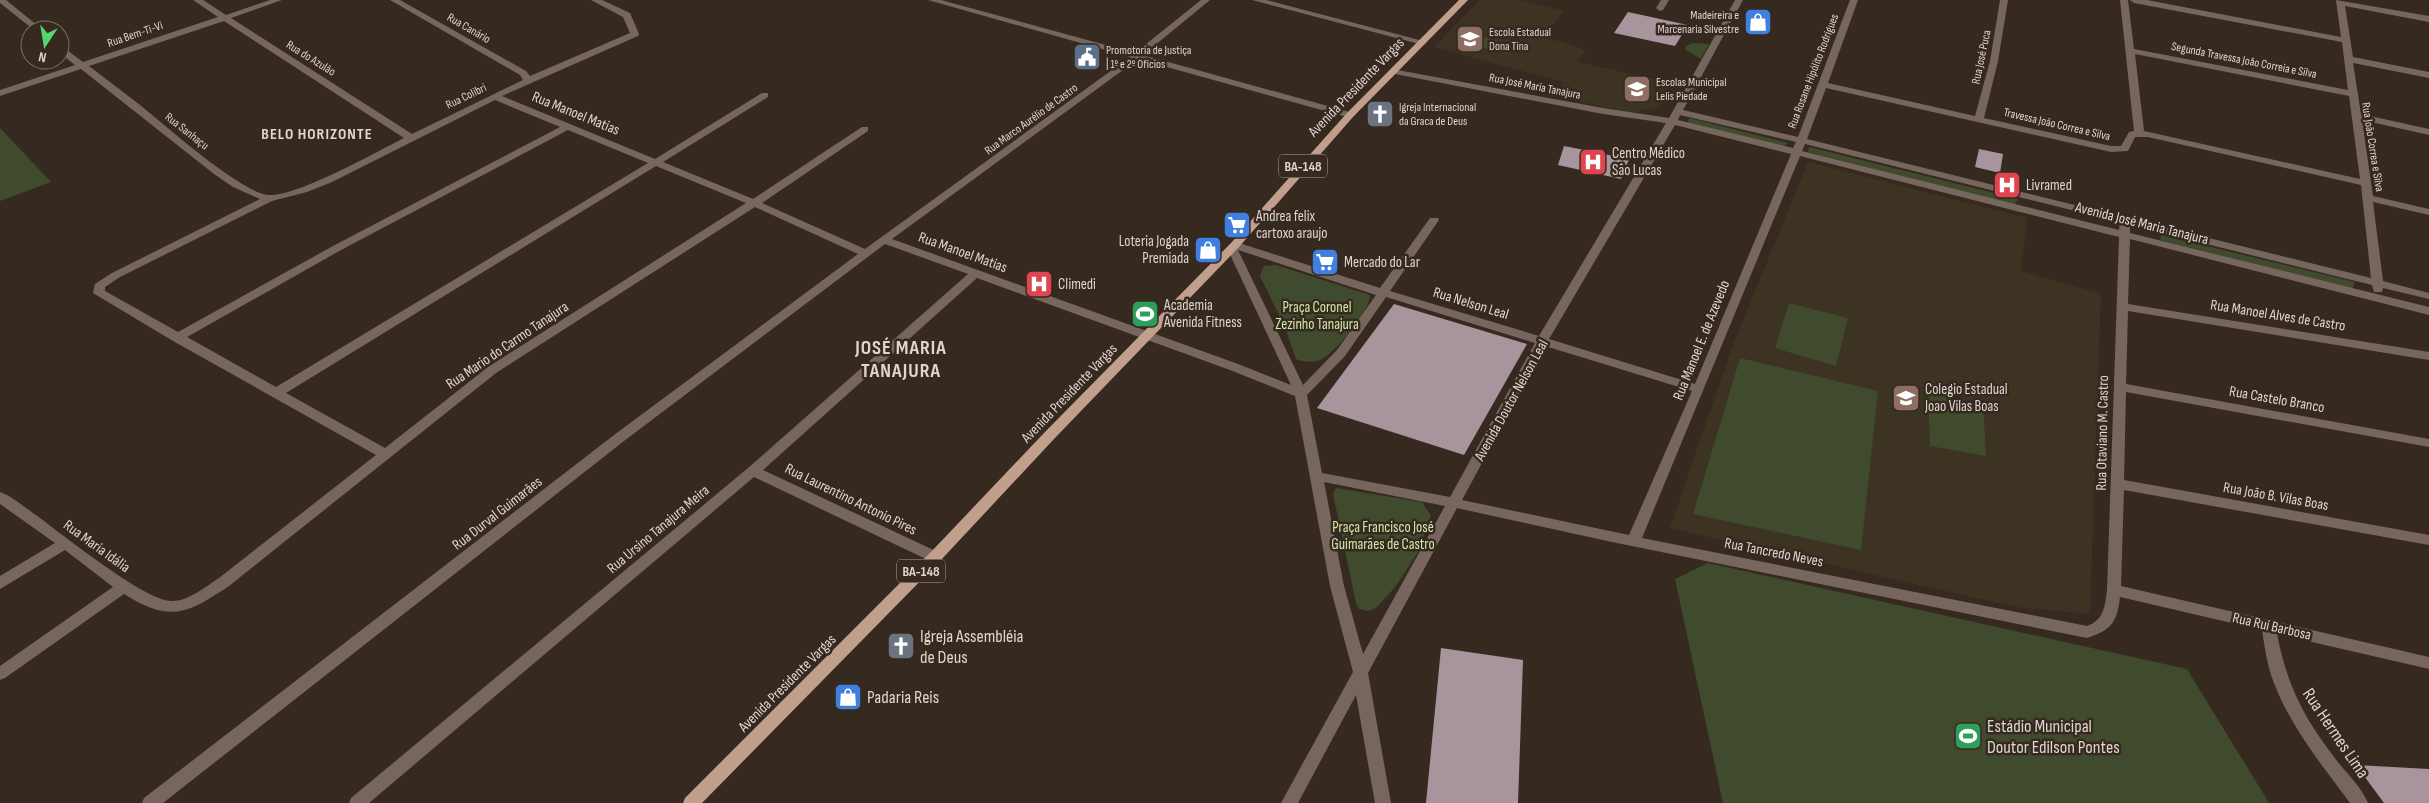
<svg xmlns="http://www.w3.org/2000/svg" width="2429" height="803" font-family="'Sofia Sans Condensed',sans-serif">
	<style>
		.education { fill: #3c3322 }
		.green { fill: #404b2d }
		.building { fill: #a7949d }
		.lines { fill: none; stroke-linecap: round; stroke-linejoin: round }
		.minor { fill: #77665d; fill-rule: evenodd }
		.major { fill: #c29e8d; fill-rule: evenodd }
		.labels { text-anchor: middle; stroke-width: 5; stroke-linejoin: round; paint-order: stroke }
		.far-poi-label { font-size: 12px; fill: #dfd6d0; stroke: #362a20; text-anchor: start }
		.far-street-label { font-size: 12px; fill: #dfd6d0; stroke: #362a20 }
		.shield { fill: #362a20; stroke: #aca29b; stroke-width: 1 }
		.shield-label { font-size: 14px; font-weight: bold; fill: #dfd6d0 }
		.street-label { font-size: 15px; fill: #dfd6d0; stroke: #362a20 }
		.poi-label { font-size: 15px; fill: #dfd6d0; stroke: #362a20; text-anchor: start }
		.park-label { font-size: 15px; fill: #d1e9a8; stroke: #362a20 }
		.far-district-label { font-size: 16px; font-weight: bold; letter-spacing: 1px; fill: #dfd6d0; stroke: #362a20 }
		.near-poi-label { font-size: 18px; fill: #dfd6d0; stroke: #362a20; text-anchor: start }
		.near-street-label { font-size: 18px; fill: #dfd6d0; stroke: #362a20 }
		.district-label { font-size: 20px; font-weight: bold; letter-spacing: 1px; fill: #dfd6d0; stroke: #362a20 }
	</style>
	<rect width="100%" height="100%" fill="#362a20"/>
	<path class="education" d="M1480,0H1519L1565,11L1543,36L1585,50L1578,62L1672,83L1660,107L1631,113L1554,96L1563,82L1434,47Z
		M1808,162L2027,218L2021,271L2101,294L2090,614L2016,607L1670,528L1733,345Z"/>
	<path class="green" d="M1475,35L1516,46L1507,54L1465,43Z
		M1693,43L1709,44L1701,59L1686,50V46Z
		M1689,118L1788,143L1784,147L1688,123Z
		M0,128L51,182L0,201Z
		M1809,147L2018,199L2015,203L2017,206L1808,152Z
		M2161,235L2355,282L2352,289L2160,240Z
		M1276,265L1370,295C1371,309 1333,356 1320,360C1312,363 1304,362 1296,359L1285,327L1260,276L1264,266Z
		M1789,303L1848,318L1836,366L1775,348Z
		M1740,358L1878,391L1861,550L1693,514Z
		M1928,393L1983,405L1986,456L1930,446Z
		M1336,488L1422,502L1431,516L1418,552L1396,586L1376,608L1368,611L1359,609L1356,603L1333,494Z
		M1708,563L2187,669L2269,803H1723L1675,579Z"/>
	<path class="building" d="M1628,12L1688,25L1675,46L1614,33Z
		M1564,146L1629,159L1621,179L1558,165Z
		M1979,149L2003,154L2000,173L1975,167Z
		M1394,304L1527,344L1464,455L1317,408Z
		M1441,648L1523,660L1518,803H1426Z
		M2356,765L2429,769V803H2384Z"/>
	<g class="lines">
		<path class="minor" d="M0,0H6L43,30H34L0,3Z
			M193,0H203L226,15L270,0H282L231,18L412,134L523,80L520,75L390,0H400L526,71L530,76L630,33L623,17L591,0H602L630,13L639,34L638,36L502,96L655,159L762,93H768V97L663,162L753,199L862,127H868V131L762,203L865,249L1130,57L928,0H941L1135,53L1201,0H1210L1143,55L1353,113V117H1347L1138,59L892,239L1238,364L1291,385L1227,248L1231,243H1239L1380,288L1430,218H1438L1439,220L1390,291L1539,336L1666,123L1603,114L1395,74L1390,71L1392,69L1603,108L1669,118L1735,0H1743L1683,110L1798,137L1850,0H1858L1828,83L1975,116L1990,61L2000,0H2008L1998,61L1984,118L2111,146H2121L2129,132L2134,131L2120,0H2128L2134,49L2348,90L2342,42L2134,3L2130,0H2147L2341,37L2336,0L2429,16V22L2345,6L2353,57L2429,72V78L2353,63L2361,114L2429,129V135L2362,120L2373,196L2429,209V215L2373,202L2383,281L2429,293V299L2383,288L2382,292H2374L2372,285L2130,225V233L2429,307V315L2130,239L2128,304L2429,352V360L2128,311L2126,384L2429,439V447L2126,392L2124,480L2429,535V545L2124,490L2121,586L2429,657V669L2277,634C2287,685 2303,716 2334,757C2345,772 2361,786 2368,803H2350C2322,765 2291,728 2274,683C2267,666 2265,648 2262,630L2120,597C2117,623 2111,630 2087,638L1612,542L1457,508L1368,673L1391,803H1375L1356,695L1298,803H1281L1353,672L1330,586L1295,396L1230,370L977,278L763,470L940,553L942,557L940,561H930L754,477L369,803H349L351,798L748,468L968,274L885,244L624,441L163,803H142L144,798L614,435L858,254L755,207L496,373L229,586C187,614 170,623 124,594L5,678L0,680V666L113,587L65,550L0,589V576L55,543L0,504V492C10,495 20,504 29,510C56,529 145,602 172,601C189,601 205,587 219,578L376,455L173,341L93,293L95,284L112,273L260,199L233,187L214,174L81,69L0,96V90L75,65L60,53V45L83,62L218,17ZM224,21L404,138C376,152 297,197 268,195C240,192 165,125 140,105C123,92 106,79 89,66ZM2135,54L2349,96L2360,179L2144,131ZM1826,88L2111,152L2128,151L2135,137H2148L2361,185L2371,278L1807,139ZM495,100L560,127L333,246L178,332L105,291V287L120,277L272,201L307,192L332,182ZM1680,115L1796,142L1793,148L1678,120ZM1675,125L1791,154L1695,384L1549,339ZM568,130L648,163L276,387L187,337L341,250ZM1805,144L2120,222L2119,230L1802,151ZM1800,156L2119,237L2107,590C2105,606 2104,620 2087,626L1642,538ZM656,166L746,203L488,367L385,448L286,393ZM1238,250L1376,295L1337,350L1303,385ZM1386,297L1535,343L1450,497L1322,473L1307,395L1345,356ZM1545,346L1692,391L1629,535L1462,500ZM1324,482L1445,506L1363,654L1344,586Z
			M1252,0H1266L1427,42L1423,45Z
			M1661,0H1669L1663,10L1660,11L1656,8Z"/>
		<path class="major" d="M1459,0H1468L1353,117L1239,247L1054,439L940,561L702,803H683L685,798L930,553L1044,433L1231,243L1347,113Z"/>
	</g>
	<defs>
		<g id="shop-square" transform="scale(1.4375)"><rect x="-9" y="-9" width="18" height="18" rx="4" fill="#3f7fe0" stroke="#362a20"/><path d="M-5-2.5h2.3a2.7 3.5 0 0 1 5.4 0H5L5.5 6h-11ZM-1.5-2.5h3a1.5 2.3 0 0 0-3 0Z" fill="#fff"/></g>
		<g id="school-square" transform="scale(1.4375)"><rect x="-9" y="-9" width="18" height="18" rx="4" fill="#8d6e63" stroke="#362a20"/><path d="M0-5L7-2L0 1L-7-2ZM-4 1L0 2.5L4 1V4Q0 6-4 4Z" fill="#fff"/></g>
		<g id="civic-square" transform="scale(1.4375)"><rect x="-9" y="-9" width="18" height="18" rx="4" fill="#5c6f8a" stroke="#362a20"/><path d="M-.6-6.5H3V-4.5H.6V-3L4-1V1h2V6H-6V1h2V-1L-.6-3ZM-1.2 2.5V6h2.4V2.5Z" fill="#fff"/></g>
		<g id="church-square" transform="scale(1.4375)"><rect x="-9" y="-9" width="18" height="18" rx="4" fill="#6b7280" stroke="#362a20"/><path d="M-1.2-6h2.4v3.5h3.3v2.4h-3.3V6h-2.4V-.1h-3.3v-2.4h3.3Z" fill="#fff"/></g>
		<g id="hospital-square" transform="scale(1.4375)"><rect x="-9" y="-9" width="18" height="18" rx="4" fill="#e0444e" stroke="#362a20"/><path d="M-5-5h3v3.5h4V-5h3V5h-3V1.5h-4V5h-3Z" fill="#fff"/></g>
		<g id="supermarket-square" transform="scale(1.4375)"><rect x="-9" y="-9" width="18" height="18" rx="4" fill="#3f7fe0" stroke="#362a20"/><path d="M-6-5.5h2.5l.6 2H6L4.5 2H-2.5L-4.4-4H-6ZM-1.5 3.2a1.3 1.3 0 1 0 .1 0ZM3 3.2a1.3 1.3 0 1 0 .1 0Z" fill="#fff"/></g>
		<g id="stadium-square" transform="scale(1.4375)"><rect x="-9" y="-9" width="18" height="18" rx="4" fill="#2e9e5b" stroke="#362a20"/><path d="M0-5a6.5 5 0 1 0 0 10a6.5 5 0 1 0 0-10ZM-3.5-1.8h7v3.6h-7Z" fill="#fff"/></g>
	</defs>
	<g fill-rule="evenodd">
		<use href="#shop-square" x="1758" y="22"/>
		<use href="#school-square" x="1470" y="39"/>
		<use href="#civic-square" x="1087" y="57"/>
		<use href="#school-square" x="1637" y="89"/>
		<use href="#church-square" x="1380" y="114"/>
		<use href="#hospital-square" x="1593" y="162"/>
		<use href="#hospital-square" x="2007" y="185"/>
		<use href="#supermarket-square" x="1237" y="225"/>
		<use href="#shop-square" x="1208" y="250"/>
		<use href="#supermarket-square" x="1325" y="262"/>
		<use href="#hospital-square" x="1039" y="284"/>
		<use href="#stadium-square" x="1145" y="314"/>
		<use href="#school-square" x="1906" y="398"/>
		<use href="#church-square" x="901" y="646"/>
		<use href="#shop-square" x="848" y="697"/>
		<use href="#stadium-square" x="1968" y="736"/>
	</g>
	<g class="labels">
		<g class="far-poi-label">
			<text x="1739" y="19" text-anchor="end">Madeireira e<tspan x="1739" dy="14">Marcenaria Silvestre</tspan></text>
			<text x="1489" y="36">Escola Estadual<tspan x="1489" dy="14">Dona Tina</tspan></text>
			<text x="1106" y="54">Promotoria de Justiça<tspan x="1106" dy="14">| 1º e 2º Ofícios</tspan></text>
			<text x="1656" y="86">Escolas Municipal<tspan x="1656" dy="14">Lelis Piedade</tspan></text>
			<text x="1399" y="111">Igreja Internacional<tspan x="1399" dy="14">da Graca de Deus</tspan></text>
		</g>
		<g class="far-street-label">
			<text transform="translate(469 28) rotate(30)" y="4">Rua Canário</text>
			<text transform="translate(135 34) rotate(-19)" y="4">Rua Bem-Ti-Vi</text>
			<text transform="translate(1981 57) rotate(-78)" y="4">Rua José Puca</text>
			<text transform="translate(311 58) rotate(32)" y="4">Rua do Azulão</text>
			<text transform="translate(2244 60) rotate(11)" y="4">Segunda Travessa João Correia e Silva</text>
			<text transform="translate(1813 71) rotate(-69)" y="4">Rua Rosane Hipólito Rodrigues</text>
			<text transform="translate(1535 86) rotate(11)" y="4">Rua José Maria Tanajura</text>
			<text transform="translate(466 96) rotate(-26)" y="4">Rua Colibri</text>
			<text transform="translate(1031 119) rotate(-36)" y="4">Rua Marco Aurélio de Castro</text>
			<text transform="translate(2057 124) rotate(13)" y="4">Travessa João Correa e Silva</text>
			<text transform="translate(187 131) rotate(38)" y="4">Rua Sanhaçu</text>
			<text transform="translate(2373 147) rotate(81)" y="4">Rua João Correa e Silva</text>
		</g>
		<g class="shield">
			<rect x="1279" y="154.5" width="48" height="23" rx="4"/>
			<rect x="897" y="559.5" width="48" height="23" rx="4"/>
		</g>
		<g class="shield-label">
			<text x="1303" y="171">BA-148</text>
			<text x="921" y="576">BA-148</text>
		</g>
		<g class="street-label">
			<text transform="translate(1356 87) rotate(-46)" y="5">Avenida Presidente Vargas</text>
			<text transform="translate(576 113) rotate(22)" y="5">Rua Manoel Matias</text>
			<text transform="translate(2142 223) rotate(14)" y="5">Avenida José Maria Tanajura</text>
			<text transform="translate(963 252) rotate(20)" y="5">Rua Manoel Matias</text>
			<text transform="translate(1471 303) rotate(17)" y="5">Rua Nelson Leal</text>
			<text transform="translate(2278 315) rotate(9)" y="5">Rua Manoel Alves de Castro</text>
			<text transform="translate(1701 340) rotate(-68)" y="5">Rua Manoel E. de Azevedo</text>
			<text transform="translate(507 345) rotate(-34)" y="5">Rua Mario do Carmo Tanajura</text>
			<text transform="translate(1069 393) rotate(-46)" y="5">Avenida Presidente Vargas</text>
			<text transform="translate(2277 399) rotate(10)" y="5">Rua Castelo Branco</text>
			<text transform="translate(1511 400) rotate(-61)" y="5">Avenida Doutor Nelson Leal</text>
			<text transform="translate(2102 433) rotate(-89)" y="5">Rua Otaviano M. Castro</text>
			<text transform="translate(2276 496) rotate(10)" y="5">Rua João B. Vilas Boas</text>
			<text transform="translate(851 499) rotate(26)" y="5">Rua Laurentino Antonio Pires</text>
			<text transform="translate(497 513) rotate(-38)" y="5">Rua Durval Guimarães</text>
			<text transform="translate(658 529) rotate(-40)" y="5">Rua Ursino Tanajura Meira</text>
			<text transform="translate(97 546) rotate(36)" y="5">Rua Maria Idália</text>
			<text transform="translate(1774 552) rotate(11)" y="5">Rua Tancredo Neves</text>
			<text transform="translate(2272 626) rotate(13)" y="5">Rua Rui Barbosa</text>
			<text transform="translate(787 683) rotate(-45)" y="5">Avenida Presidente Vargas</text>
		</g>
		<g class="poi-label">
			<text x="1612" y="158">Centro Médico<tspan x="1612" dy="17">São Lucas</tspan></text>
			<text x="2026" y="190">Livramed</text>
			<text x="1256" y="221">Andrea felix<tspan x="1256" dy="17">cartoxo araujo</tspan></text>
			<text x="1189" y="246" text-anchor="end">Loteria Jogada<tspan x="1189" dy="17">Premiada</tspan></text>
			<text x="1344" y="267">Mercado do Lar</text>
			<text x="1058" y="289">Climedi</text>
			<text x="1164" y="310">Academia<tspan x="1164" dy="17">Avenida Fitness</tspan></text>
			<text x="1925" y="394">Colegio Estadual<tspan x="1925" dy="17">Joao Vilas Boas</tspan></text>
		</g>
		<g class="park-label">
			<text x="1317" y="312">Praça Coronel<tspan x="1317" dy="17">Zezinho Tanajura</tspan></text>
			<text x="1383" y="532">Praça Francisco José<tspan x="1383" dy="17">Guimarães de Castro</tspan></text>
		</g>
		<g class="far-district-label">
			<text x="317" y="139">BELO HORIZONTE</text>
		</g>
		<g class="near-poi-label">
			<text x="920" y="642">Igreja Assembléia<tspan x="920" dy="21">de Deus</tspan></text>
			<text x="867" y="703">Padaria Reis</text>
			<text x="1987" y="732">Estádio Municipal<tspan x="1987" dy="21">Doutor Edilson Pontes</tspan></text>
		</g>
		<g class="near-street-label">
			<text transform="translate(2336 733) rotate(56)" y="6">Rua Hermes Lima</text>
		</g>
		<g class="district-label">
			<text x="901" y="354">JOSÉ MARIA<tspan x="901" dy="23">TANAJURA</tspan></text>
		</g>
	</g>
	<g transform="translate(45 45) rotate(192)"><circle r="24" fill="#362a20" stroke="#7a6f66"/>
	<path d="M0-4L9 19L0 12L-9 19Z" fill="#57d570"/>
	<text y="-8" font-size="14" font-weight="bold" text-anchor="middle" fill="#dfd6d0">N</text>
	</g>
</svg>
